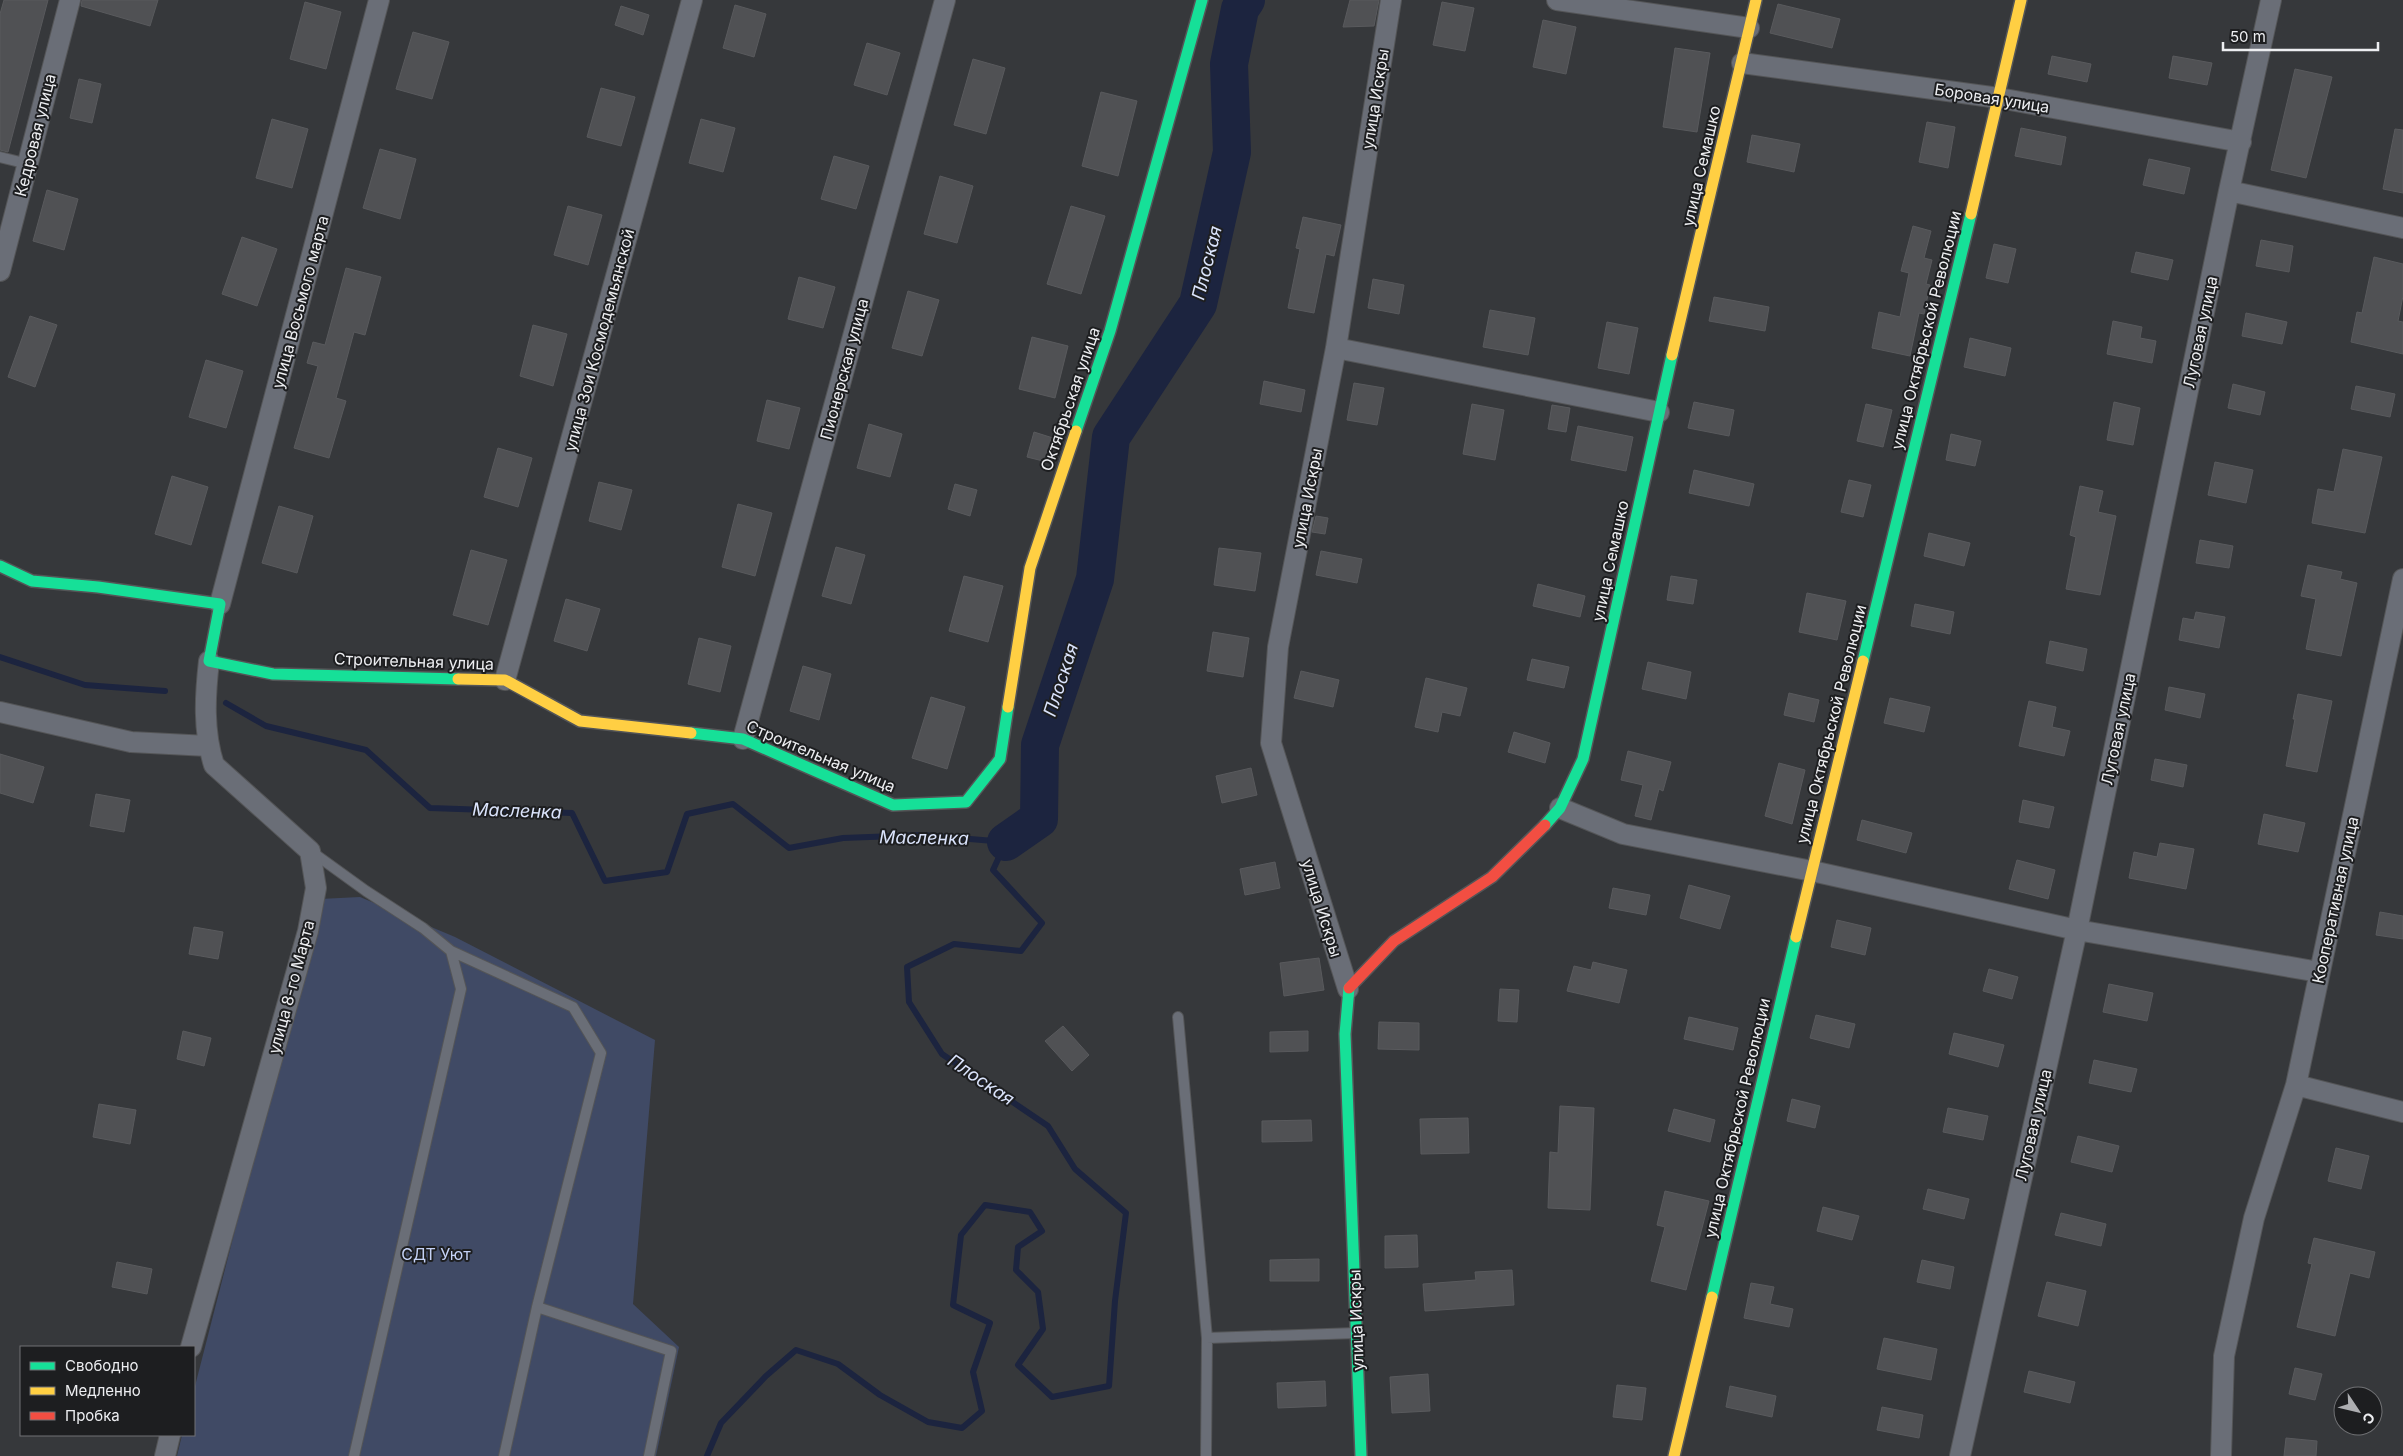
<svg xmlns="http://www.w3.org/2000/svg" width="2403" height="1456" font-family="Inter,sans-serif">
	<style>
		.green { fill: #404a65 }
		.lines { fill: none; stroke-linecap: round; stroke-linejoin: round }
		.stream { stroke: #1c243f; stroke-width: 6 }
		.river { stroke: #1c243f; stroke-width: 38 }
		.building { fill: #505154; stroke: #595a5d }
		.lane-casing { stroke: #545557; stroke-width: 12 }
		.street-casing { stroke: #545557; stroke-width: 22 }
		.fast-casing { stroke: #545557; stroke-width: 14 }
		.slow-casing { stroke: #545557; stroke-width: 14 }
		.jam-casing { stroke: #545557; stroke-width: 14 }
		.lane { stroke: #6a6e77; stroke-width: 10 }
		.street { stroke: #6a6e77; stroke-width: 20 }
		.fast { stroke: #16e098; stroke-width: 11 }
		.slow { stroke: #ffcf43; stroke-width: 11 }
		.jam { stroke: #f24e42; stroke-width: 11 }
		.labels { text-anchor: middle; stroke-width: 4; stroke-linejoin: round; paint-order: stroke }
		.street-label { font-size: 16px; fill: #edeef1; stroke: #1d1e20 }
		.park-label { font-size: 16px; fill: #c5d2f6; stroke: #1d1e20 }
		.water-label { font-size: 18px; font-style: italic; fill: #dbe4fc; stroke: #1d1e20 }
	</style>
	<rect width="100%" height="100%" fill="#36383b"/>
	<path class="green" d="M360,897L455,937L655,1040L633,1304L679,1347L656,1456H177L182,1435H194V1390L320,899Z"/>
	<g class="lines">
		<path class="stream" d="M0,657L85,685L165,691
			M226,703L266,726L366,750L430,808L572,813L605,881L667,872L687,814L733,804L789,848L843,838L922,835L1006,842L993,870L1042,923L1021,951L954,944L907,967L909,1002L942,1054L1048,1126L1075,1169L1126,1213L1115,1301L1109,1386L1052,1397L1018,1365L1043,1329L1038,1292L1016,1270L1018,1247L1042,1231L1030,1212L985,1205L961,1235L953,1305L990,1323L973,1372L982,1411L962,1428L928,1422L880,1395L838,1364L796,1350L766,1376L721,1423L707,1456"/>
		<path class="river" d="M1006,842L1039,819L1040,745L1095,579L1111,437L1198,304L1232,152L1229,64L1240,9L1246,0"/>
	</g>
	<path class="building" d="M4,0H48L8,152L0,150V14Z
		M82,0H158L150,26L81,6Z
		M1350,0H1379L1374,26L1343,27Z
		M305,2L341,12L326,69L290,59Z
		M1442,2L1474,8L1465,51L1433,45Z
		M1778,4L1840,19L1832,48L1770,33Z
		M735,5L766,14L754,57L723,48Z
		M621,6L649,15L643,35L615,25Z
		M1543,20L1576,27L1566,74L1533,67Z
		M413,32L449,42L432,99L396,89Z
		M867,43L900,53L887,95L854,85Z
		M1675,48L1710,53L1697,132L1663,127Z
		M2052,56L2091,64L2087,82L2048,74Z
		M2173,56L2212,63L2207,85L2169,78Z
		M973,59L1005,68L986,134L954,125Z
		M2295,69L2332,77L2306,178L2271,170Z
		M79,79L101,84L92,123L70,118Z
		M601,88L635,97L621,146L587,137Z
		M1101,92L1137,101L1118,176L1082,166Z
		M272,119L308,129L292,188L256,178Z
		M701,119L735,128L723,172L689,163Z
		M1927,122L1955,127L1948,168L1919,162Z
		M2021,128L2066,137L2061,165L2015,156Z
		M2395,129L2403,130V193L2383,189Z
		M1752,135L1800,144L1794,172L1747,162Z
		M380,149L416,159L400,219L363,208Z
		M834,156L869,166L856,209L821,199Z
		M2149,159L2190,168L2184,194L2143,185Z
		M940,176L973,186L957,243L924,234Z
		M47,190L78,199L64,250L33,241Z
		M568,206L602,215L588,265L554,255Z
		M1071,206L1105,216L1081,294L1047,284Z
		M1303,217L1341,225L1334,256L1326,254L1314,313L1288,308L1300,249L1296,248Z
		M1913,226L1931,231L1924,258L1932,260L1926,284L1930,285L1924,314L1919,313L1910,356L1872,348L1879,312L1900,317L1909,273L1901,271Z
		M242,237L277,249L257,306L222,294Z
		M2261,240L2293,246L2289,272L2256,266Z
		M1994,244L2016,249L2008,283L1986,278Z
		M2136,252L2173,260L2168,280L2131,272Z
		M2374,257L2403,264V296L2398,321L2403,322V354L2351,342L2357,312L2362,313Z
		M346,268L381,277L365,335L354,332L336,398L346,401L329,458L294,448L318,366L307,363L313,342L325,345Z
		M799,277L835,287L823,328L788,319Z
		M1373,279L1404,285L1399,314L1368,308Z
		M908,291L939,300L922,356L892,348Z
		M1714,297L1769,307L1765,331L1709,321Z
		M1490,310L1535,318L1528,355L1483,347Z
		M2246,313L2287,322L2282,344L2242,336Z
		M30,316L57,325L35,387L8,377Z
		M2113,321L2142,327L2140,338L2156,341L2152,363L2107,354Z
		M1607,322L1638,328L1629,374L1598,368Z
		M533,325L567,334L553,386L520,376Z
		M1032,337L1068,346L1055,398L1019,389Z
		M1970,338L2011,348L2005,376L1964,367Z
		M206,360L243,371L226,428L189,417Z
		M1264,381L1305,390L1301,412L1260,404Z
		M1354,383L1384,388L1377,425L1347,420Z
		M2233,384L2265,392L2260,415L2228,408Z
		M2356,386L2395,394L2390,417L2351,409Z
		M767,400L800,408L789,449L757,441Z
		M1694,402L1734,410L1729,436L1688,428Z
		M2114,402L2140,408L2133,445L2107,440Z
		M1472,404L1504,410L1495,460L1463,454Z
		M1866,404L1892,410L1883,447L1857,441Z
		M1552,405L1570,408L1566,432L1548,429Z
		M869,424L902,434L890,477L857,468Z
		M1578,426L1633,437L1626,471L1571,460Z
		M1034,432L1053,438L1047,462L1027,457Z
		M1951,434L1981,441L1975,466L1946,460Z
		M498,448L532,458L518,507L484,497Z
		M2343,449L2382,457L2365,533L2312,523L2318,489L2334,492Z
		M2215,462L2253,470L2246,503L2208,495Z
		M1694,470L1754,484L1749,506L1689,493Z
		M172,476L208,487L191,545L155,534Z
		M1849,480L1871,485L1863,517L1841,512Z
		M599,482L632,490L621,530L589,521Z
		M955,484L977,490L970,516L948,509Z
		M2080,486L2103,491L2098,512L2116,516L2100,595L2066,589L2076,537L2070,535Z
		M738,504L772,513L755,576L722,567Z
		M279,506L313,516L297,573L262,563Z
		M1316,516L1328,518L1325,534L1312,532Z
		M1929,533L1970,543L1964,566L1924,556Z
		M2200,540L2233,546L2229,568L2196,563Z
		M836,547L865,555L851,604L822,596Z
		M1219,548L1261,553L1255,591L1214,585Z
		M471,550L507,560L488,625L453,615Z
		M1321,551L1362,559L1357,583L1316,575Z
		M2308,565L2342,572L2340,579L2357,583L2341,656L2306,649L2316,599L2301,596Z
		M964,576L1003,586L988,642L949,631Z
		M1671,576L1697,580L1693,604L1667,600Z
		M1538,584L1585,596L1580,617L1533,606Z
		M1807,593L1846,601L1837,640L1799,632Z
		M566,599L600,609L587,651L554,641Z
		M1915,604L1954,612L1950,634L1911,626Z
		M2196,612L2225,617L2219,648L2179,640L2183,618L2194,620Z
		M1213,632L1249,638L1243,677L1207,671Z
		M699,638L731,646L720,692L688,684Z
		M2050,641L2087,649L2083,671L2046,663Z
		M1532,659L1569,667L1564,688L1527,680Z
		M1648,662L1691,672L1686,699L1642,689Z
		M803,666L831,674L819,720L790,711Z
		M1301,671L1339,680L1333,707L1294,698Z
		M1426,678L1467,688L1460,716L1442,712L1438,732L1415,727Z
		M2169,687L2205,694L2200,718L2165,710Z
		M1789,693L1819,700L1814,722L1784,715Z
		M2298,694L2332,701L2317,772L2286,766L2295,719H2293Z
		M931,697L965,707L947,769L912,758Z
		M1890,698L1930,707L1924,732L1884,723Z
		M2029,701L2056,707L2052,727L2070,731L2064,756L2019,746Z
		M1514,732L1550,743L1545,763L1508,752Z
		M1628,751L1671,762L1663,791L1659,789L1651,820L1635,816L1643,785L1621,780Z
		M0,754L44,767L33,803L0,793Z
		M2155,759L2187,765L2183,787L2151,780Z
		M1779,763L1805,770L1792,824L1765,816Z
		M1251,768L1257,795L1222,803L1216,776Z
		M96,794L130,800L124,832L90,826Z
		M2023,800L2054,807L2049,828L2019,822Z
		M2264,814L2305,823L2298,852L2258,844Z
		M1862,820L1912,833L1906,853L1857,840Z
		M2160,843L2194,849L2186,889L2129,878L2134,852L2157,857Z
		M2017,860L2055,870L2048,899L2009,889Z
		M1275,862L1280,888L1245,895L1240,869Z
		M1689,885L1730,896L1720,929L1680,918Z
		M1613,888L1650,895L1646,915L1609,908Z
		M2380,912L2403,916V939L2376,935Z
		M1837,920L1871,928L1865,955L1831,947Z
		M194,927L223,932L218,959L189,954Z
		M1319,958L1324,990L1284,996L1280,963Z
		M1593,962L1627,970L1619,1003L1567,991L1574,966L1591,970Z
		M1989,969L2018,977L2012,999L1983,991Z
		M2109,984L2153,993L2147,1021L2103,1012Z
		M1500,989L1519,990L1517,1022L1498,1021Z
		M1816,1015L1855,1024L1849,1048L1810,1038Z
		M1689,1017L1738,1028L1733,1050L1684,1039Z
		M1379,1022L1419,1023V1050L1378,1049Z
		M1063,1026L1089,1055L1072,1071L1045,1041Z
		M183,1031L211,1038L204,1066L177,1059Z
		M1308,1031V1051L1270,1052V1032Z
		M1954,1033L2004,1045L1998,1067L1949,1054Z
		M2094,1060L2137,1069L2131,1092L2089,1083Z
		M1792,1099L1820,1106L1815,1128L1787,1121Z
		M99,1104L136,1110L130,1144L93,1137Z
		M1560,1106L1594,1108L1590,1210L1548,1208L1550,1152L1558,1153Z
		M1948,1108L1988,1116L1983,1140L1943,1132Z
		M1674,1109L1715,1120L1710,1142L1668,1131Z
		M1468,1118L1469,1153L1421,1154L1420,1119Z
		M1311,1120L1312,1141L1262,1142V1121Z
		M2078,1136L2119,1146L2112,1172L2071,1162Z
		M2336,1148L2369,1156L2361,1189L2328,1181Z
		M1928,1189L1969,1199L1964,1219L1923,1209Z
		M1665,1191L1709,1201L1686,1290L1651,1281L1665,1227L1657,1225Z
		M1823,1207L1859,1216L1852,1240L1817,1231Z
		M2061,1213L2106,1224L2101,1246L2055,1235Z
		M1417,1235L1418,1267L1385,1268V1236Z
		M2314,1238L2375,1252L2369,1278L2350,1273L2335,1336L2297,1327L2312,1264L2308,1263Z
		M1319,1259V1281H1270V1260Z
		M1922,1260L1954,1267L1950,1289L1917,1282Z
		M117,1262L152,1269L147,1294L112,1287Z
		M1512,1270L1514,1305L1425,1311L1423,1284L1476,1280L1475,1272Z
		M2047,1282L2086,1291L2078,1326L2038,1316Z
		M1751,1283L1774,1287L1770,1304L1793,1309L1789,1327L1744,1318Z
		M1884,1338L1937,1349L1931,1380L1877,1369Z
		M2295,1368L2322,1374L2315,1400L2289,1394Z
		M2029,1371L2075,1382L2070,1403L2024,1392Z
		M1428,1374L1430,1411L1392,1413L1390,1377Z
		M1325,1381L1326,1406L1278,1408L1277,1383Z
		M1617,1385L1646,1388L1642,1420L1613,1417Z
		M1730,1386L1776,1396L1772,1417L1726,1407Z
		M1882,1407L1923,1415L1919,1438L1877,1430Z
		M2286,1438L2317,1441L2316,1456H2284Z"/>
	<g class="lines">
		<g class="lane-casing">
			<path id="lane" d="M0,157L28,164
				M312,852L366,891L423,928L451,951L461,989L354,1456
				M451,951L573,1007L601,1053L537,1307L671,1351L649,1456
				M1178,1017L1207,1338L1206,1456
				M1207,1338L1356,1333
				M504,1456L537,1307"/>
		</g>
		<g class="street-casing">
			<path id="street" d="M1557,0L1749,28
				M1742,63L1999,98L2241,142
				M2229,191L2403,228
				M0,271L70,0
				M1336,348L1659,412
				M220,604L379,0
				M505,680L692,0
				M0,712L131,742L208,746
				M743,739L945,0
				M1560,808L1623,834L1812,871L2077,930L2319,972
				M1348,989L1271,743L1278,647L1336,348L1391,0
				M2296,1085L2403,1112
				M191,1347L308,931L316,888L310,851L214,765C203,731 205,696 209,661
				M165,1456L170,1435
				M1960,1456L2077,930L2229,191L2271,0
				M2221,1456L2224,1356L2254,1218L2296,1085L2403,579"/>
		</g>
		<g class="fast-casing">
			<path id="fast" d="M1076,431L1110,331L1202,0
				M0,566L32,581L98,587L220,604L209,661L273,674L458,679
				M1863,661L1971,214
				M691,733L743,739L893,805L966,802L1000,759L1008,707
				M1545,825L1560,808L1583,759L1672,355
				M1349,988L1345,1034L1361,1456
				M1712,1297L1796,937"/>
		</g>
		<g class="slow-casing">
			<path id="slow" d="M1971,214L2021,0
				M1672,355L1756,0
				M458,679L505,680L580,721L691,733
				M1008,707L1030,568L1076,431
				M1796,937L1863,661
				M1674,1456L1712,1297"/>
		</g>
		<g class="jam-casing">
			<path id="jam" d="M1349,988L1394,941L1492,877L1545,825"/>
		</g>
		<use href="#lane" class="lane"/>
		<use href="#street" class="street"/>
		<use href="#fast" class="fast"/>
		<use href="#slow" class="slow"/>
		<use href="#jam" class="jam"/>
	</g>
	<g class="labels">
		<g class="street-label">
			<text transform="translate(1992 98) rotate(9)" y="6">Боровая улица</text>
			<text transform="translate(1375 99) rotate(-81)" y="6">улица Искры</text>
			<text transform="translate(35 135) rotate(-76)" y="6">Кедровая улица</text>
			<text transform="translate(1701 166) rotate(-77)" y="6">улица Семашко</text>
			<text transform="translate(300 302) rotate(-75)" y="6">улица Восьмого марта</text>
			<text transform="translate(1926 330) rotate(-76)" y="6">улица Октябрьской Революции</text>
			<text transform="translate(2200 332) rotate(-78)" y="6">Луговая улица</text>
			<text transform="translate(599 340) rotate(-75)" y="6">улица Зои Космодемьянской</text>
			<text transform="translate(844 369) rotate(-75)" y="6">Пионерская улица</text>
			<text transform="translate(1070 399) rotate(-71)" y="6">Октябрьская улица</text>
			<text transform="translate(1307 498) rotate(-79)" y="6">улица Искры</text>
			<text transform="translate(1610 561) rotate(-78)" y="6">улица Семашко</text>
			<text transform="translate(414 661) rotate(2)" y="6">Строительная улица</text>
			<text transform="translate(1831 724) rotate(-76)" y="6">улица Октябрьской Революции</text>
			<text transform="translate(2118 729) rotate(-78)" y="6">Луговая улица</text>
			<text transform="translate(821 756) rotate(23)" y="6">Строительная улица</text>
			<text transform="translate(2335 900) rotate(-78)" y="6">Кооперативная улица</text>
			<text transform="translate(1322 908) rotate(73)" y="6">улица Искры</text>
			<text transform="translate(291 987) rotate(-75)" y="6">улица 8-го Марта</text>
			<text transform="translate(1737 1118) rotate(-77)" y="6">улица Октябрьской Революции</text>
			<text transform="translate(2033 1125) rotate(-77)" y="6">Луговая улица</text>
			<text transform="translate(1356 1320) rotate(-92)" y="6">улица Искры</text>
		</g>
		<g class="park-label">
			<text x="436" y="1260">СДТ Уют</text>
		</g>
		<g class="water-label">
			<text transform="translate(1207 263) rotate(-76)" y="6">Плоская</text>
			<text transform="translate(1061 680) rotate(-72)" y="6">Плоская</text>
			<text transform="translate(517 811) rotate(2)" y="6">Масленка</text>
			<text transform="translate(924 838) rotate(1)" y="6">Масленка</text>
			<text transform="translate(981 1080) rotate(34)" y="6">Плоская</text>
		</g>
	</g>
	<rect x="20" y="1346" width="175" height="90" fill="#1d1e20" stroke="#707174"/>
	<rect x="30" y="1362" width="25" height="8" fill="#16e098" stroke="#707174"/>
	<text x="65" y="1371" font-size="15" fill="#edeef1">Свободно</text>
	<rect x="30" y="1387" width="25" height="8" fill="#ffcf43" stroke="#707174"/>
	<text x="65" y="1396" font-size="15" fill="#edeef1">Медленно</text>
	<rect x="30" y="1412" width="25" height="8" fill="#f24e42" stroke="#707174"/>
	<text x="65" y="1421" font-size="15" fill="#edeef1">Пробка</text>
	<g transform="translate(2358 1411) rotate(125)"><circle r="24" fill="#1d1e20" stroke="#707174"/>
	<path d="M0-4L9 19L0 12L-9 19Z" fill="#adaeb1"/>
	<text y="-8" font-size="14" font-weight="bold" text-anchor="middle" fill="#edeef1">С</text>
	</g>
	<path d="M2223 42v8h155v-8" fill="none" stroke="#edeef1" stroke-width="2.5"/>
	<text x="2230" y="42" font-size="15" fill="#edeef1" stroke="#1d1e20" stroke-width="4" paint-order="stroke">50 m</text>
</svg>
